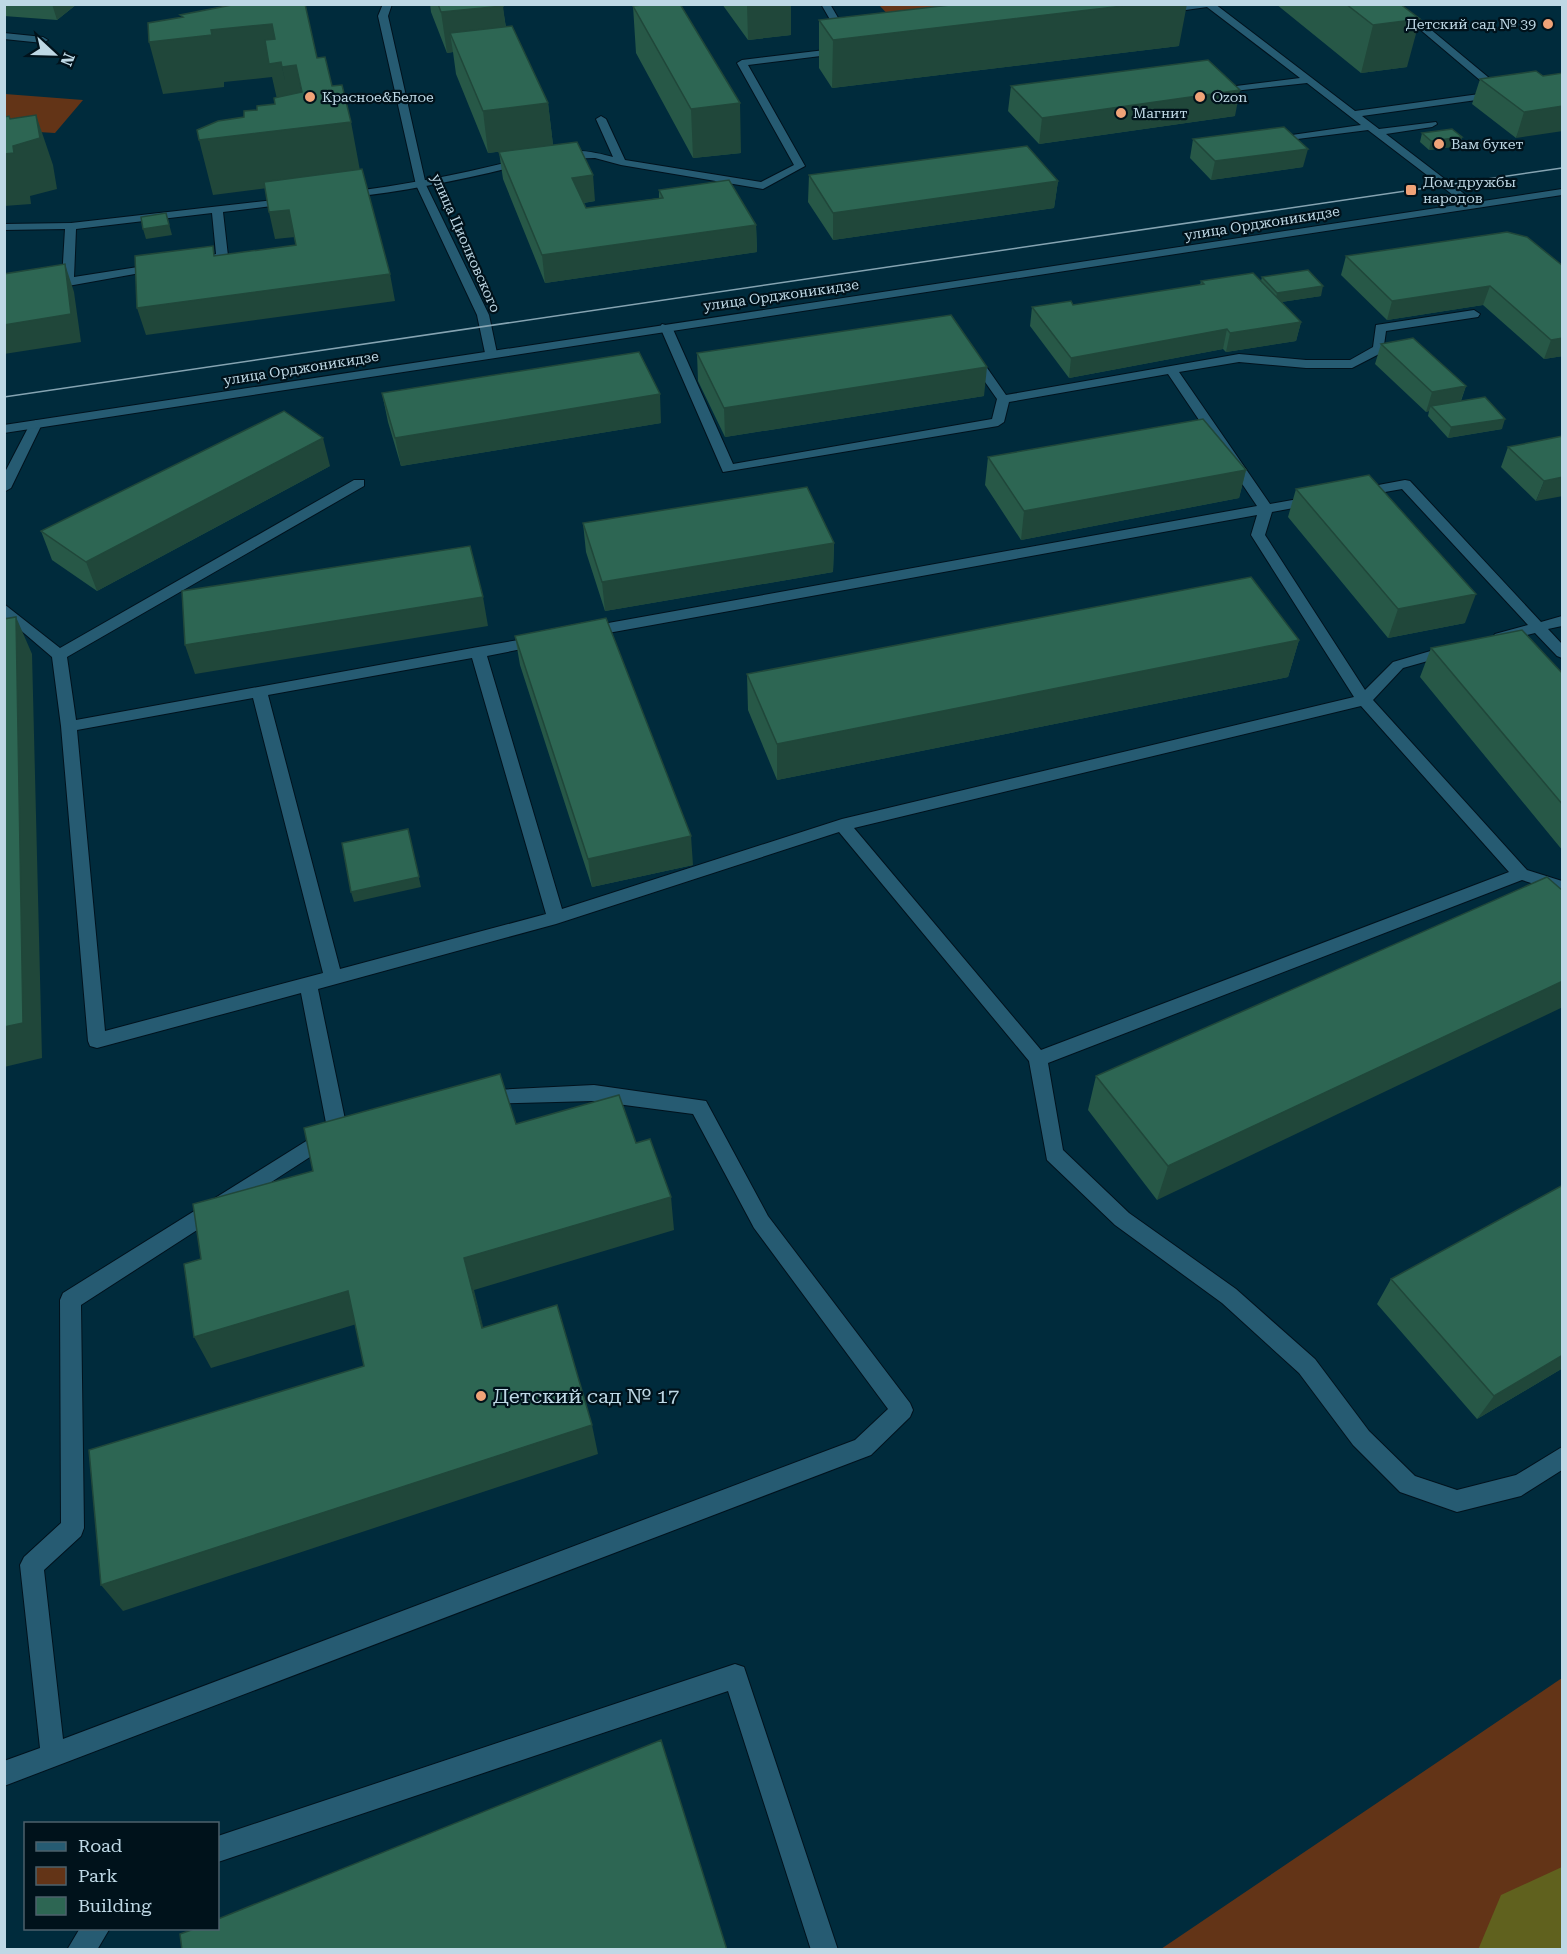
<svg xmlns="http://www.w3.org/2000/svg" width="1567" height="1954" font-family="'Roboto Serif',serif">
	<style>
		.green { fill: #633417 }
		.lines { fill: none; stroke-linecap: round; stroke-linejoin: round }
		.river { fill: #60611e; fill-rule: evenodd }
		.lane-casing { stroke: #00121d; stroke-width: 2 }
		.street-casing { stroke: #00121d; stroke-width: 2 }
		.secondary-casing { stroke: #00121d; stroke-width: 2 }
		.lane { fill: #265b72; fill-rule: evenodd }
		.street { fill: #265b72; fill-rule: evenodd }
		.secondary { fill: #265b72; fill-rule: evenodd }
		.tram { stroke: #85a4b2; stroke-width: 1.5 }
		.wall { fill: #275847 }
		.shaded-wall { fill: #20473a }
		.building { fill: #2d6653; stroke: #20473a; stroke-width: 1.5 }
		.poi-dot { fill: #f0a378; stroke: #00121b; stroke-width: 2 }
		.labels { text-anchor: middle; stroke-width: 4.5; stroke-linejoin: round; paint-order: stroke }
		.far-poi-label { font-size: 14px; fill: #bed8e5; stroke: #00121b; text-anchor: start }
		.far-street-label { font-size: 14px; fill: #bed8e5; stroke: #00121b }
		.near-poi-label { font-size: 20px; fill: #bed8e5; stroke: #00121b; text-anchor: start }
	</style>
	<rect width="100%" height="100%" fill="#002b3c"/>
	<path class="green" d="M991,4L895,22L879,5Z
		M5,94L83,100L55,133L5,130Z
		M1562,1678V1949H1161Z"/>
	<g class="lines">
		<path class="river" d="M1562,1867V1950H1478L1501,1895Z"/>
		<g class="lane-casing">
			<path id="lane" d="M821,4H830L851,40L849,42H843Z
				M1184,4H1215L1355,111L1494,92L1390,4H1400L1506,92L1498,97L1362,116L1379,129L1436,122L1437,124L1432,127L1386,134L1480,206L1470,208L1368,130L1267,143L1266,141L1271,138L1361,125L1307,83L1216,93L1215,91L1220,88L1300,78L1207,7L1164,13L1159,10Z
				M4,33L43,37L48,40L43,43L4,39Z
				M842,48L847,51L845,53L748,65L805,166L763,189L621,165L595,158L561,159L556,156C569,146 598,153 613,157L596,119L601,116L606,119L625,160L761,182L794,165L737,63L742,60Z
				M525,158L530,161L529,163C468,179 408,191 346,198L341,195L346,192C407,185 466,173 525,158Z
				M292,198L296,199V203L223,212L228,256L200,263L196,262V258L216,254L212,213L76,229L74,277L157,264L163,267L157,270L68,286L56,287L50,283L62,279L65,229L4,230V224L71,223Z
				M1474,310L1480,314L1478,317L1386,331L1383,352L1352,368H1306L1239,362L1179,372L1270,504L1315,496L1322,500L1315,504L1272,512L1265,535L1365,690L1393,662L1451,645L1456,647L1459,650L1456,653L1403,668L1373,700L1527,870L1562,881V893L1522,880L1048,1063L1063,1150L1129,1213L1236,1289L1315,1359L1369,1431L1415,1476L1457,1490L1516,1475L1562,1447V1470L1521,1496L1457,1512L1400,1492L1353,1445L1299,1373L1222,1303L1115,1225L1047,1160L1029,1061L839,832L556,924L318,989L347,1129L344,1135L81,1305L84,1528L81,1536L44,1570L63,1739L855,1440L888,1409L754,1228L693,1114L594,1101L483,1104L476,1101L473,1096L476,1091L594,1085L706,1101L768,1216L910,1403L913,1410L910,1417L871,1455L4,1786V1761L40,1748L20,1565L24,1557L61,1523L60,1300L63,1293L327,1128L301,993L97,1048L90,1046L88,1041L61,726L52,657L4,616V604L60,648L354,480H364V486L67,657L76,720L478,647L542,636L547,638L549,641L547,644L487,656L562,909L842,819L1354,697L1251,535L1257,515L586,637L581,635L579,632L581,629L586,627L1257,506L1168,374L1009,402L1004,422L998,426L723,472L660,327L662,324L672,327L733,464L992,419L997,399L966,355L972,351L976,352L1006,395L1239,354L1306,360H1350L1373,347L1376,325ZM472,658L546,914L340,969L268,695ZM253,698L323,973L105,1031L77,730ZM1361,706L1509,872L1041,1050L854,828Z
				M36,420L42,424L11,488L4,492V474L30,424Z
				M1405,480L1410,481L1541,622L1562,616V626L1548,629L1562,644V658L1557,656L1535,633L1500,642L1495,640L1493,637L1495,634L1528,625L1402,489L1357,497L1350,493L1357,489Z
				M735,1664L744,1667L747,1676L838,1950H811L728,1691L218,1862V1836Z
				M80,1928H110L97,1950H67Z"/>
		</g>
		<g class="street-casing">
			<path id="street" d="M383,4H392L388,16L426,185L489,315L497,353L495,356L491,357L485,353L477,315L416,185L378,16Z"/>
		</g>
		<g class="secondary-casing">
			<path id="secondary" d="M1562,189V195L4,433V425Z"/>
		</g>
		<use href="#lane" class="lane"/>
		<use href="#street" class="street"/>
		<use href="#secondary" class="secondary"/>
		<path class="tram" d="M4,397L1562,168"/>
	</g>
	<path class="wall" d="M4,4H77L57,20L4,16Z
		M430,4H502L506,27L548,103L553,145L488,153L456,74L453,52L447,53L431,12Z
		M722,4H791V35L748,40Z
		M1276,4H1400L1407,67L1361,73Z
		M633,6L741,153L693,158L636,53Z
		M819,20L1179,46L832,88L819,68Z
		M1543,76L1516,138L1472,104L1480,79Z
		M1011,86L1235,116L1039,144L1008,111Z
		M1422,133L1462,137L1459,146L1429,150L1420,142Z
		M1193,139L1303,167L1211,180L1190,158Z
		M499,152L595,201L584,203L586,208L659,198V190L756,225L757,252L545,283L503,179Z
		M809,175L1058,181L1054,208L833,240L808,202Z
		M1507,232L1563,356L1544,359L1483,305L1387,320L1341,275L1346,256Z
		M1262,277L1321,296L1281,302L1301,322L1296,341L1226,352L1223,349L1069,378L1030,326L1032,307L1073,305L1200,285L1201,281H1261Z
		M1381,344L1466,386L1461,401L1502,429L1448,438L1428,416L1429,411L1426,412L1375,364Z
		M697,353L984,396L725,437L698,381Z
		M382,393L661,423L401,466L388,422Z
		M1563,436L1536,501L1501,467L1508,447Z
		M988,457L1246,470L1239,498L1021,540L985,485Z
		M330,466L97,591L52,560L41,531Z
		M1296,489L1465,623L1388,638L1288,517Z
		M583,523L834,543L833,572L605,611L586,552Z
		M515,636L693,865L592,887L520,665Z
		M1299,640L1288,677L777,780L748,710L747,674Z
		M1431,648L1563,674V851L1420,677Z
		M1547,877L1157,1200L1088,1110L1096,1076Z
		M1391,1279L1563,1368L1477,1419L1377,1304Z"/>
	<path class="shaded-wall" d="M52,4H77L57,20Z
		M747,4H791V35L748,40Z
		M1140,4H1187L1179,46L832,88L833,40Z
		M503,6L508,46L450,33L453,52L447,53L441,12Z
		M1420,19L1407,67L1361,73L1373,25Z
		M272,24L293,115L281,117L272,77L224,82V87L163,94L149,42L211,30Z
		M296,65L307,118L294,120L282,67Z
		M1240,90L1235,116L1039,144L1042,118Z
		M548,103L553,145L488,153L483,111Z
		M740,103L741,153L693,158L691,109Z
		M1563,106V131L1516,138L1524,112Z
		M36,115L53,165L57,189L30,196L31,204L4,206V154L13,146L19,144Z
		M351,122L361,176L213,195L199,140Z
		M1462,137L1459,146L1429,150L1431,141Z
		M1308,149L1303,167L1211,180L1215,161Z
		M593,175L595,201L575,204L572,178Z
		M1058,181L1054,208L833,240V213Z
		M289,210L295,237L275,239L269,212Z
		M166,213L172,235L146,239L143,229Z
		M756,225L757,252L545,283L542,255Z
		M65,264L74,292L81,342L4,354V325Z
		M390,274L395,301L146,335L137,308Z
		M1323,286L1321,296L1275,303L1277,293Z
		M1490,286L1483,305L1387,320L1392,301Z
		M1301,322L1296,341L1226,352L1230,333Z
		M1227,329L1223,349L1069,378L1071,358Z
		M1563,338V356L1544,359L1551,340Z
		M987,367L984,396L725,437L724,408Z
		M1466,386L1459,405L1431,406L1429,411L1426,412L1432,392Z
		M660,394L661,423L401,466L395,438Z
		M1505,419L1502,429L1448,438L1451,427Z
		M323,438L330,466L97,591L86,562Z
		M1246,470L1239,498L1021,540L1024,511Z
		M1563,477V496L1536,501L1544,481Z
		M834,543L833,572L605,611L602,582Z
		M1476,594L1465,623L1388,638L1398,609Z
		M483,597L488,626L195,674L185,645Z
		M16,617L32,654L42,1058L4,1067V1027Z
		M1299,640L1288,677L777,780V744Z
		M408,829L421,887L354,902L351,892Z
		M691,836L693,865L592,887L588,859Z
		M1563,981V1007L1157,1200L1168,1166Z
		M671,1197L674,1230L474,1290L491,1359L464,1258Z
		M348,1291L360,1323L211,1368L194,1337Z
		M1563,1355V1368L1477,1419L1494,1396Z
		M592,1425L598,1454L123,1611L101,1585Z"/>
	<path class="building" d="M237,4H305L317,58L325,57L332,86L342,85L351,122L199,140L197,130L218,121L244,117V111L257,110V106L275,104L274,98L302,92L296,65L282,67L281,62L269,64L265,40L275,39L272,24L211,30L212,35L149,42L148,23L183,17L180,15Z
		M438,4H502L503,6L441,12Z
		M649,4H680L740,103L691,109L633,6Z
		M959,4H1140L833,40L819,20Z
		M1346,4H1400L1420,19L1373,25Z
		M512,26L548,103L483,111L450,33Z
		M1208,60L1240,90L1042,118L1011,86Z
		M1536,71L1543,76L1563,73V106L1524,112L1480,79Z
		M36,115L40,138L13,146L14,153L4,154V117L9,116L10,119Z
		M1284,127L1308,149L1215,161L1193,139Z
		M1452,129L1462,137L1431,141L1422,133Z
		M577,142L593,175L572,178L586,208L663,198L659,190L729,180L756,225L542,255L499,152Z
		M1027,146L1058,181L833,213L809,175Z
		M362,169L390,274L137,308L135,256L213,246L214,256L296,245L289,210L269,212L264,182Z
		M166,213L169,225L143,229L141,217Z
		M1507,232L1527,237L1563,266V338L1551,340L1490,286L1392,301L1346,256Z
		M65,264L71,314L4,325V274Z
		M1308,270L1323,286L1277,293L1262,277Z
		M1253,273L1301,322L1230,333L1227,329L1071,358L1032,307L1071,301L1073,305L1204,284L1201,281Z
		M951,315L987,367L724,408L697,353Z
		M1413,338L1466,386L1432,392L1381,344Z
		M639,352L660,394L395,438L382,393Z
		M1485,397L1505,419L1451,427L1431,406Z
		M284,411L323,438L86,562L41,531Z
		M1203,419L1246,470L1024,511L988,457Z
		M1563,436V477L1544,481L1508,447Z
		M1369,475L1476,594L1398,609L1296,489Z
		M807,487L834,543L602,582L583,523Z
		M470,546L483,597L185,645L182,591Z
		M1251,577L1299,640L777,744L747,674Z
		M16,617L23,1023L4,1027V619Z
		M606,618L691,836L588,859L515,636Z
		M1522,630L1563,674V805L1431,648Z
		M408,829L419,877L351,892L342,843Z
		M1547,877L1563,891V981L1168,1166L1096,1076Z
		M500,1074L516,1124L619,1095L636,1143L650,1139L671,1197L464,1258L482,1328L557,1305L592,1425L101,1585L89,1450L364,1366L348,1291L194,1337L184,1264L201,1259L193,1204L313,1171L304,1128Z
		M1563,1185V1355L1494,1396L1391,1279Z
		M661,1740L727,1950H182L180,1934L194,1929H218V1919Z"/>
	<g class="poi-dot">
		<circle cx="1548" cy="24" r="6"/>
		<circle cx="310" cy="97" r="6"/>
		<circle cx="1200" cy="97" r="6"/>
		<circle cx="1121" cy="113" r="6"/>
		<circle cx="1439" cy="144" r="6"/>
		<rect x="1405" y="184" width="12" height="12" rx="3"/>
		<circle cx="481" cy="1396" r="6"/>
	</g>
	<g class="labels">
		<g class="far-poi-label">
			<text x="1536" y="29" text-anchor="end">Детский сад № 39</text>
			<text x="322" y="102">Красное&amp;Белое</text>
			<text x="1212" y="102">Ozon</text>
			<text x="1133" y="118">Магнит</text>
			<text x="1451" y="149">Вам букет</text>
			<text x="1423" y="187">Дом дружбы<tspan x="1423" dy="16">народов</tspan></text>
		</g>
		<g class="far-street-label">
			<text transform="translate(1262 223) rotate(-9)" y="5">улица Орджоникидзе</text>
			<text transform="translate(466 243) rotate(66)" y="5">улица Циолковского</text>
			<text transform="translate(781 295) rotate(-8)" y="5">улица Орджоникидзе</text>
			<text transform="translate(301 368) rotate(-9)" y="5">улица Орджоникидзе</text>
		</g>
		<g class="near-poi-label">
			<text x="493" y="1403">Детский сад № 17</text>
		</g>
	</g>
	<rect width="1567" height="1954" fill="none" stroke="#bed8e5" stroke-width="12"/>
	<rect x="24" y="1822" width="195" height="108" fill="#00121b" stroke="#4c616c" stroke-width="1.5"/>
	<rect x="36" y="1842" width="30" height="9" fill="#265b72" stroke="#4c616c" stroke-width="1.5"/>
	<text x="78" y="1852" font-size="18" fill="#bed8e5">Road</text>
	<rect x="36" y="1867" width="30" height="18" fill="#633417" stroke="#4c616c" stroke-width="1.5"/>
	<text x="78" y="1882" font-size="18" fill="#bed8e5">Park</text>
	<rect x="36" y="1897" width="30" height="18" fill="#2d6653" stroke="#4c616c" stroke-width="1.5"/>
	<text x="78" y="1912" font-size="18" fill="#bed8e5">Building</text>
	<g transform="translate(54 54) rotate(112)" stroke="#00121b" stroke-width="4.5" paint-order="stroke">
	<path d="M0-4.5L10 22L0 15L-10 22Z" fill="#bed8e5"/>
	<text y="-9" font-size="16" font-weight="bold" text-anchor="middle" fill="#bed8e5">N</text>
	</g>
</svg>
